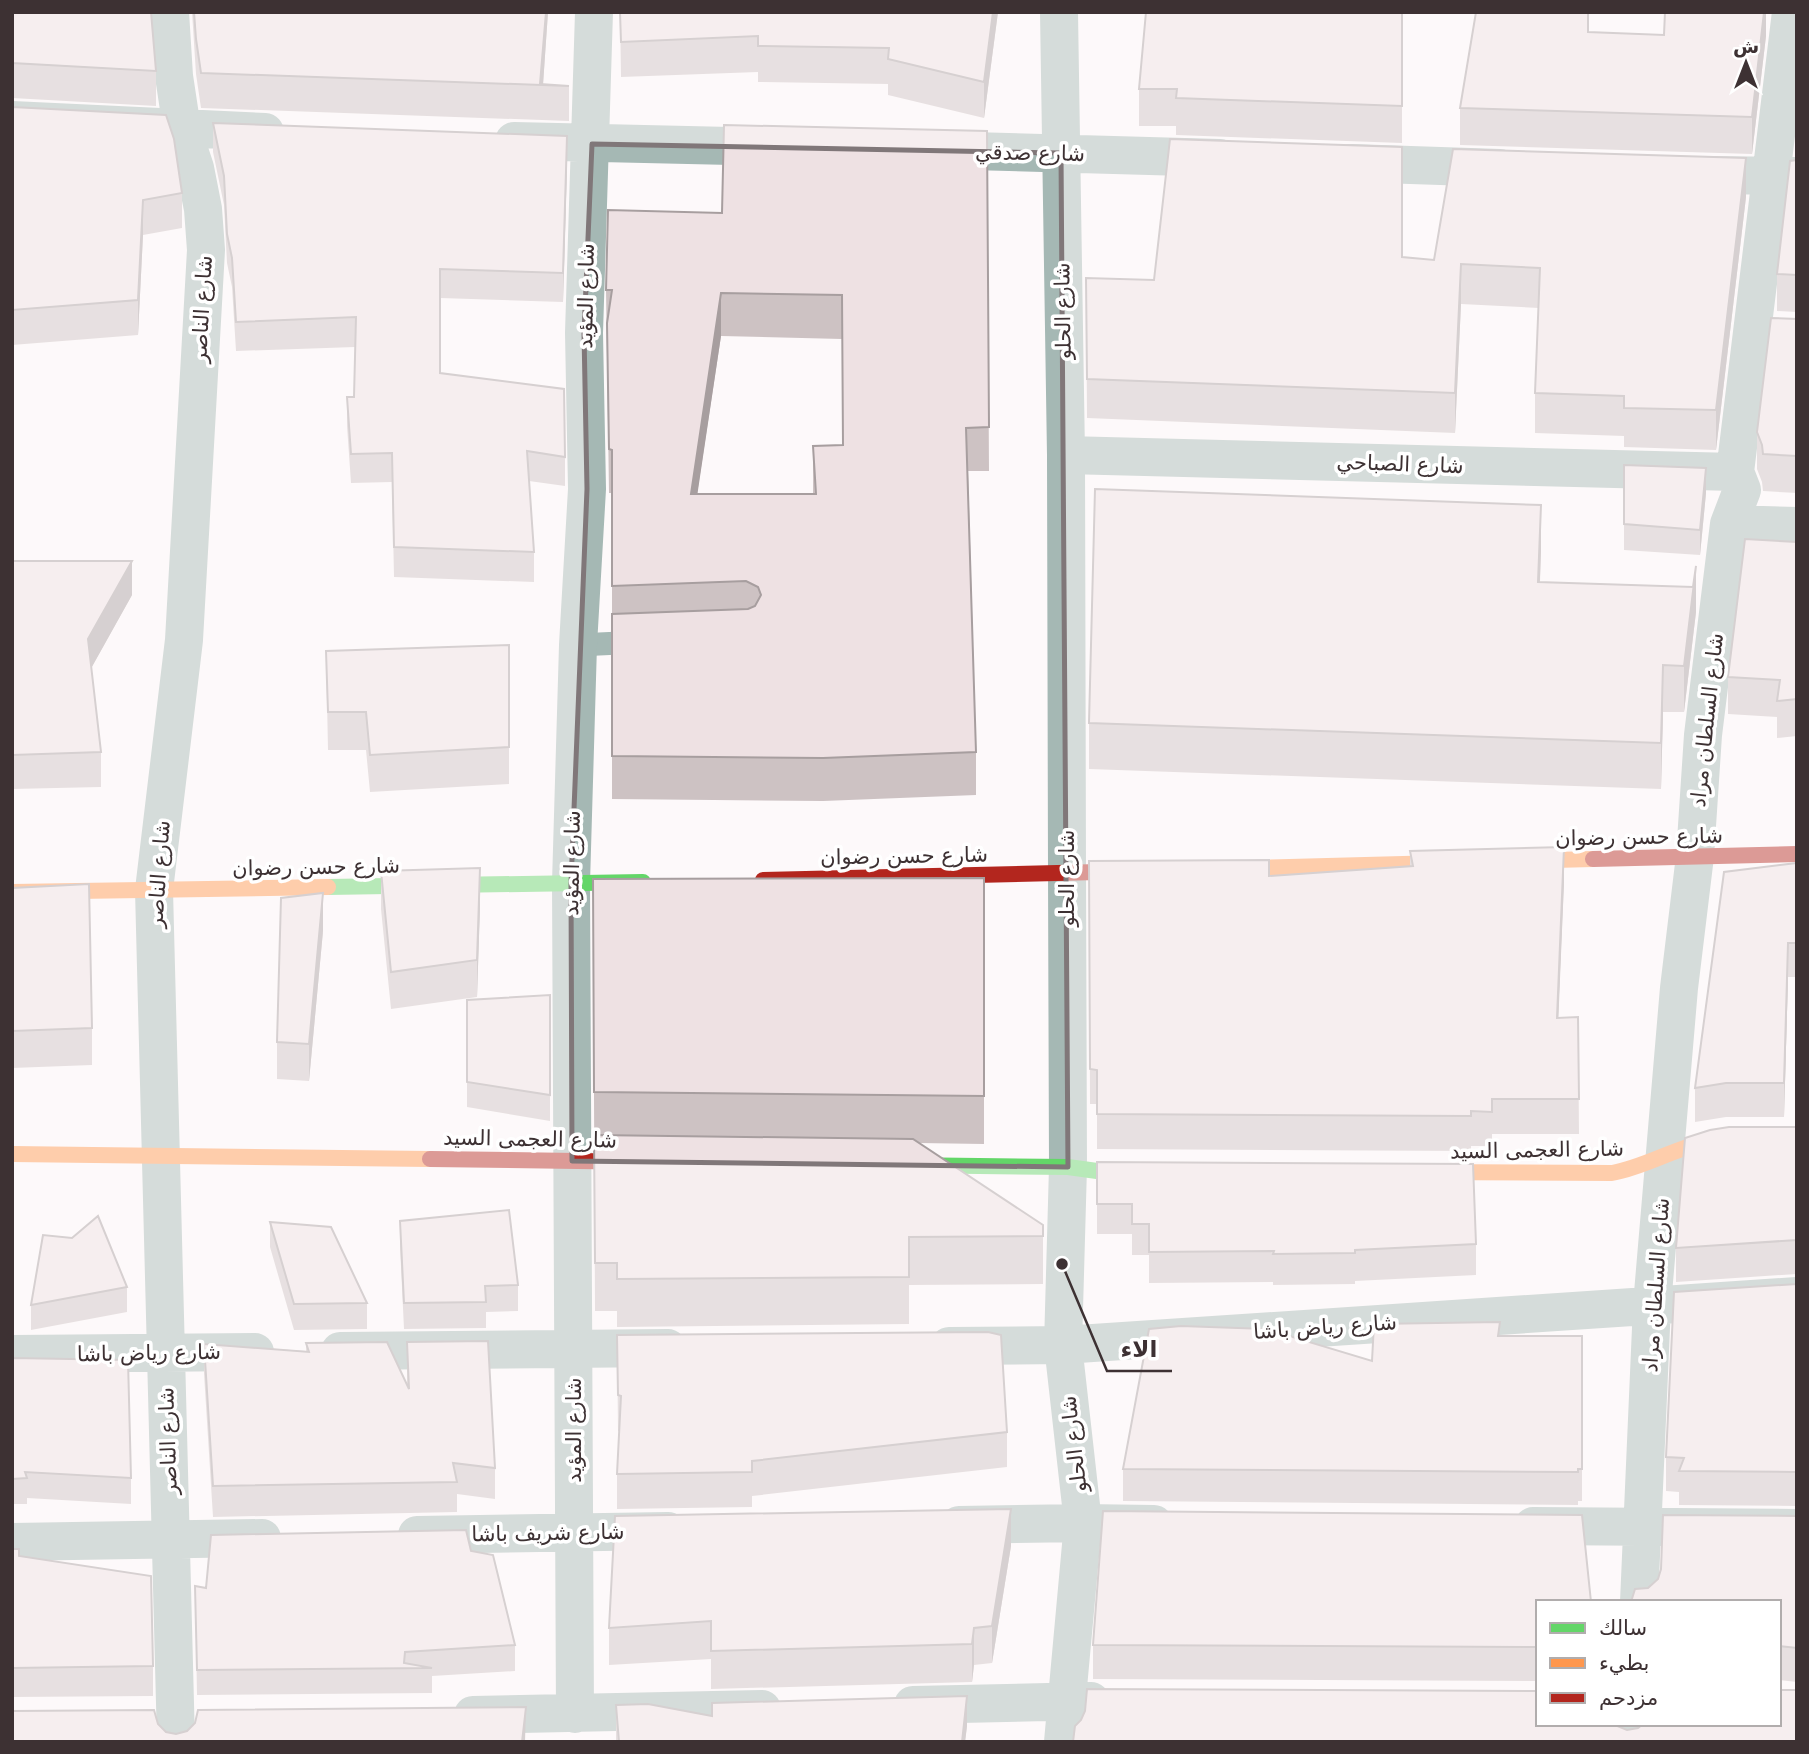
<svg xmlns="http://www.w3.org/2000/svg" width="1809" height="1754" font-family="'DejaVu Sans','Noto Naskh Arabic',sans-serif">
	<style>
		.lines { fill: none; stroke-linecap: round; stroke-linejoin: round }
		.lane { stroke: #a5b8b4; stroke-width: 23 }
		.street { stroke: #a5b8b4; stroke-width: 38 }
		.fast { stroke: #63d668; stroke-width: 16 }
		.slow { stroke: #ff974d; stroke-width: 16 }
		.jam { stroke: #b3261e; stroke-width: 16 }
		.wall { fill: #cdc2c3; fill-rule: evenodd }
		.shaded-wall { fill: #a79e9f }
		.building { fill: #eee1e3; stroke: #a79e9f; stroke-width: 2; fill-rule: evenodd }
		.marked { fill: none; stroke: #807779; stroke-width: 5; stroke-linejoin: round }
		.labels { text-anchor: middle; stroke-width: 7; stroke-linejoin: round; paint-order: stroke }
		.street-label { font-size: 21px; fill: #3d3133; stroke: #fff }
		.leader { fill: none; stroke: #3d3133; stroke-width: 2.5 }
		.callout-dot { fill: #3d3133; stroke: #fff; stroke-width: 2.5 }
		.callout-label { font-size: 23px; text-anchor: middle; font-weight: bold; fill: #3d3133; stroke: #fff; stroke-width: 7; stroke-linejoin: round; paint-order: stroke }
	</style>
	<rect width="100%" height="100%" fill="#fdf9fa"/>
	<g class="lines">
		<path class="lane" d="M578,645L641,642"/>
		<path class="street" d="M170,12L174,76L182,129L195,168L203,209L206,250L184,640L154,890L176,1742
			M1059,12L1066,455L1067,873L1068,1167L1063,1345L1083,1523L1063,1742
			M12,120L265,132
			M514,141L776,147
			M934,150L1220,158
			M1351,163L1500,168
			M1693,175L1797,176
			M1066,455L1735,472
			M1729,524L1797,526
			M949,1346L1063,1345L1797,1296
			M340,1351L668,1348
			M12,1354L255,1352
			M959,1525L1083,1523L1154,1524
			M1533,1526L1797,1528
			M417,1535L668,1531
			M12,1542L262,1538
			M1639,1602L1652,1305L1679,988L1695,856L1703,735L1729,524L1742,490L1735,472L1791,12
			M913,1705L1091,1701
			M575,1714L571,883L578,645L587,489L584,333L594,12
			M473,1715L762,1709
			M1629,1742L1631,1724"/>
		<path class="fast" d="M328,887L643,882
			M900,1165L1068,1167L1097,1171H1151"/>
		<path class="slow" d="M1218,869L1593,859
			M12,892L328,887
			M12,1154L430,1159
			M1421,1172L1612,1173C1645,1167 1673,1149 1705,1142C1735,1135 1767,1139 1797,1139"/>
		<path class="jam" d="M1593,859L1797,854
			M763,880L1140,871
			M430,1159L647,1162"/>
	</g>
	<path class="wall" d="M12,12L156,71V106L12,98Z
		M192,12H548L543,84L569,86V121L201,108L196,74Z
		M620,12H998L984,118L888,95V84L758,82V72L621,77Z
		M1402,12V143L1176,135V126H1139V89Z
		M1766,12V36L1752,154L1460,145V108L1588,32L1664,35Z
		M12,107L182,193V228L143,235L138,335L12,345Z
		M1797,109V154H1796Z
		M213,123L567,165L563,302L440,298V373L565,457V486L529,481L534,552V582L394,577L392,482L351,483L347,426V397H354L355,347L236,351L232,287L227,263L224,205L213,152Z
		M987,131L989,471H968L976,752V795L823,801L612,799V493H609L606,290L722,213ZM721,336L842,339L843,445L813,446V494H697Z
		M1797,160V312L1777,311V274Z
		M1746,197L1716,450L1624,447V436L1535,433V393L1539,308L1461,304L1455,433L1087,418L1086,278L1154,280L1402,257L1434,260Z
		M1797,319V493L1763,491L1762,482L1757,469V432Z
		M1624,465L1706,493L1700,555L1624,550Z
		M1797,542V736L1777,738V717L1728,714V677Z
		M1541,551L1540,582L1696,612L1684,712H1663L1661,789L1089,769V723Z
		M12,561L132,595L91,668L101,752V787L12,789Z
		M509,645V784L370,792L366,750H328L326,651Z
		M1410,851L1564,882L1558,1018L1578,1017L1579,1134H1492V1146H1471V1151L1097,1149V1104H1090L1089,861L1269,876L1410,866Z
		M1797,863V977H1788L1784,1117H1726L1695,1122V1088Z
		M381,871L480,906L477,997L391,1009L381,909Z
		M984,878V1144L919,1143L1043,1225V1284L909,1285V1324L617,1327V1311H595L593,879Z
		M12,888L92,1028V1065L12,1068Z
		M323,931L309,1081L277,1079V1042Z
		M467,1000L550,1095V1121L467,1107Z
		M1797,1127V1274L1676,1282V1248Z
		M1097,1162L1476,1244V1275L1355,1281V1284L1273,1285V1282L1149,1283V1255H1132V1234H1097Z
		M400,1221L518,1285V1311L486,1312V1328L404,1329L400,1246Z
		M270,1222L367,1303V1329L294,1330L270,1247Z
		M1797,1284V1506L1679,1505V1492L1666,1491V1457Z
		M127,1287V1312L31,1330V1305Z
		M617,1335L1007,1432V1467L752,1496V1507L617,1509V1474L620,1431H618Z
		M1500,1336H1582V1501H1578V1505L1123,1501V1469L1372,1361Z
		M407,1342L495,1468V1499L457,1494V1512L213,1517L204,1374V1344L306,1351V1343L407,1385Z
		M12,1358L131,1478V1504L27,1498V1504H12Z
		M1797,1516V1682L1779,1680V1602L1648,1588Z
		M1011,1546L992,1663L974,1665L972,1682L711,1689V1659L609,1665V1628Z
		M12,1549L19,1556L153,1666V1696L12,1697Z
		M471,1551L515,1645V1671L432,1676V1693L197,1695L195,1586L206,1588Z
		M1538,1602V1681L1093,1679V1645Z
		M616,1705L712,1716L967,1726L965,1742H616Z"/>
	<path class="shaded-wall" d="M546,12H548L543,85H540Z
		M993,12H998L984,118V82Z
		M1764,12H1766V36L1752,154V117Z
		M567,136V165L563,302V273Z
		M1746,158V197L1716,450V410Z
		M143,200V235L138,335V300Z
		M1461,264V304L1455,433V393Z
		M721,293V336L691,537V494Z
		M1706,468V493L1700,555V530Z
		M1541,505V551L1538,628V582Z
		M132,561V595L88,674V639Z
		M1696,566V612L1684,712V666Z
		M1663,665V712L1661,789V743Z
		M1564,847V882L1557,1052V1018Z
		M480,868V906L477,997V960Z
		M323,893V931L309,1081V1044Z
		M1788,943V977L1784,1117V1083Z
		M1011,1509V1546L992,1663V1626Z
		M974,1628V1665L972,1682V1644Z
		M967,1696V1726L965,1742H962Z
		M526,1707L525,1742H522Z"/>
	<path class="building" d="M12,12H151L156,71L12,63Z
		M194,12H546L540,84L569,86L201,73L196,39Z
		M620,12H993L984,82L888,59L889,48L758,46V36L621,42Z
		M1146,12H1402V106L1176,98L1177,89H1139Z
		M1476,12H1588V32L1664,35L1665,12H1764L1752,117L1460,108Z
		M12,107L166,115L174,139L182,193L143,200L138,300L12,310Z
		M213,123L567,136L563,273L440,269V373L564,389L565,457L527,451L534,552L394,547L392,453L351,454L347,397H354L356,317L236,322L232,258L227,234L224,176Z
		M724,125L987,131L989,427L966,428L976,752L823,758L612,756V614L748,609L755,606L761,595L758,587L746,581L612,586V450L609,449L607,323L612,290H606L608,210L722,213ZM721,293L842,295L843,445L813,446L816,494H691Z
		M1170,139L1402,147V257L1434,260L1453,149L1746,158L1716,410L1624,408V396L1535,393L1540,268L1461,264L1455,393L1087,379L1086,278L1154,280Z
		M1797,160V275L1777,274L1790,161Z
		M1771,318L1797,319V456L1763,454L1762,445L1757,432Z
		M1624,465L1706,468L1700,530L1624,524Z
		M1095,489L1541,505L1538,582L1693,587L1696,566L1684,666L1663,665L1661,743L1089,723Z
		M1745,539L1797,542V699L1777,701L1780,680L1728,677Z
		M12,561H132L88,639L101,752L12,755Z
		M509,645V747L370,755L366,712H328L326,651Z
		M1564,847L1557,1018L1578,1017L1579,1099H1492V1112L1471,1111V1116L1097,1114V1070L1090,1069L1089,861L1269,860V876L1413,866L1410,851Z
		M1797,863V943H1788L1784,1083H1726L1695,1088L1724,872Z
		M480,868L477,960L391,972L381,871Z
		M984,878V1096L594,1092L593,879Z
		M89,884L92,1028L12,1031V888Z
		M323,893L309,1044L277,1042L281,898Z
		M550,995V1095L467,1082V1000Z
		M1729,1127H1797V1240L1676,1248L1685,1138L1710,1130Z
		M594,1135L913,1139L1043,1225V1236L909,1237V1277L617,1279V1263H595Z
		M1097,1162L1473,1164L1476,1244L1355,1250V1253L1273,1254L1274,1251L1149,1252V1224H1132V1204H1097Z
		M509,1210L518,1285L485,1286L486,1302L404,1303L400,1221Z
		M98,1216L127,1287L31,1305L43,1235L72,1238Z
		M270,1222L331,1227L367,1303L294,1304Z
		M1797,1284V1472L1679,1471L1684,1458L1666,1457L1674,1292Z
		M1500,1322L1498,1336H1582V1469H1578V1472L1123,1469L1149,1329L1181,1326L1266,1329L1372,1361L1374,1324Z
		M988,1332L1001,1335L1007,1432L752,1461V1472L617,1474L621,1396L618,1395L617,1335Z
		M488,1341L495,1468L453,1463L457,1482L213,1486L204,1344L309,1352L306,1343L387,1342L409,1389L407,1342Z
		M12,1358L128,1360L131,1478L25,1472L27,1478L12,1479Z
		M1011,1509L992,1626L974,1628L972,1644L711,1651V1621L609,1628L615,1516Z
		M1103,1511L1582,1515L1591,1602H1538V1647L1093,1645Z
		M1663,1515L1797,1516V1648L1779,1646V1602H1631L1635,1589L1648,1588L1658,1579L1661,1569Z
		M466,1530L471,1551L493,1555L515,1645L405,1652L404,1663L432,1668L197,1670L195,1586L206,1588L211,1535Z
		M12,1549H19V1556L151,1576L153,1666L12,1668Z
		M1087,1689L1538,1691V1724H1615L1617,1726L1627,1730L1638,1728L1643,1724H1779V1690H1797V1742H1073L1075,1726L1081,1720L1085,1711Z
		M967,1696L962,1742H619L616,1705L648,1704L712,1716V1703Z
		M526,1707L522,1742H12V1711L154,1710L158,1724L166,1732L176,1734L187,1731L195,1723L198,1710Z"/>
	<path d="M0 0H1809V1754H0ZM592,144L1061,153L1068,1167L572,1161L571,883L587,489L584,333Z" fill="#fdf9fa" fill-opacity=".55" fill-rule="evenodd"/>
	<path class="marked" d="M592,144L1061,153L1068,1167L572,1161L571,883L587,489L584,333Z"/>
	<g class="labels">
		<g class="street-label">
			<text transform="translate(1030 153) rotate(1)" y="7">شارع صدقي</text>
			<text transform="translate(586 296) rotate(-89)" y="7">شارع المؤيد</text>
			<text transform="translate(202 309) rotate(-87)" y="7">شارع الناصر</text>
			<text transform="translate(1063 311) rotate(-91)" y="7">شارع الحلو</text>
			<text transform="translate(1400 464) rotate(2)" y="7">شارع الصباحي</text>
			<text transform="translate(1707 720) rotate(-84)" y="7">شارع السلطان مراد</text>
			<text transform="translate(1639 837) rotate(-1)" y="7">شارع حسن رضوان</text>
			<text transform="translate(904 856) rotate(-1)" y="7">شارع حسن رضوان</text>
			<text transform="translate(572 863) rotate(-89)" y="7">شارع المؤيد</text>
			<text transform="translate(316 867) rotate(-1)" y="7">شارع حسن رضوان</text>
			<text transform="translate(159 874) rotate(-86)" y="7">شارع الناصر</text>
			<text transform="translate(1067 878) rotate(-90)" y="7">شارع الحلو</text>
			<text transform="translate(530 1139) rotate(1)" y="7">شارع العجمى السيد</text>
			<text transform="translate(1537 1150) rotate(-1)" y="7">شارع العجمى السيد</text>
			<text transform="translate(1656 1285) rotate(-86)" y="7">شارع السلطان مراد</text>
			<text transform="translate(1325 1327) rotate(-4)" y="7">شارع رياض باشا</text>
			<text transform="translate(149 1353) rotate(-1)" y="7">شارع رياض باشا</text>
			<text transform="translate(574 1430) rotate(-90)" y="7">شارع المؤيد</text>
			<text transform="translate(168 1441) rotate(-92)" y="7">شارع الناصر</text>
			<text transform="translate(1074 1444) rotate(-97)" y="7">شارع الحلو</text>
			<text transform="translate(548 1533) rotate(-1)" y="7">شارع شريف باشا</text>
		</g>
	</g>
	<path class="leader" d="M1062 1264L1107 1371H1172"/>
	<circle class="callout-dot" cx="1062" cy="1264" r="7"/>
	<g class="callout-label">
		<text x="1139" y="1357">الاء</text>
	</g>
	<rect width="1809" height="1754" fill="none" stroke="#3d3133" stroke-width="28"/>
	<rect x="1536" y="1600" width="245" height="126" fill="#ffffff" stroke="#b1adad" stroke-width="2"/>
	<rect x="1550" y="1623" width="35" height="10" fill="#63d668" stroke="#b1adad" stroke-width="2"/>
	<text x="1599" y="1635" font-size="21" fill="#3d3133">سالك</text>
	<rect x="1550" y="1658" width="35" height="10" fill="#ff974d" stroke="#b1adad" stroke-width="2"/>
	<text x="1599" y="1670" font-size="21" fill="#3d3133">بطيء</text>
	<rect x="1550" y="1693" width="35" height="10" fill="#b3261e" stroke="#b1adad" stroke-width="2"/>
	<text x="1599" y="1705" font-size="21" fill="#3d3133">مزدحم</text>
	<g transform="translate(1746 63)" stroke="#ffffff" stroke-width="5" paint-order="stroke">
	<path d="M0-5L12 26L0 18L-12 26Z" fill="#3d3133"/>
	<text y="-10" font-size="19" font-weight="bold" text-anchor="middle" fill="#3d3133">ش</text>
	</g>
</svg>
